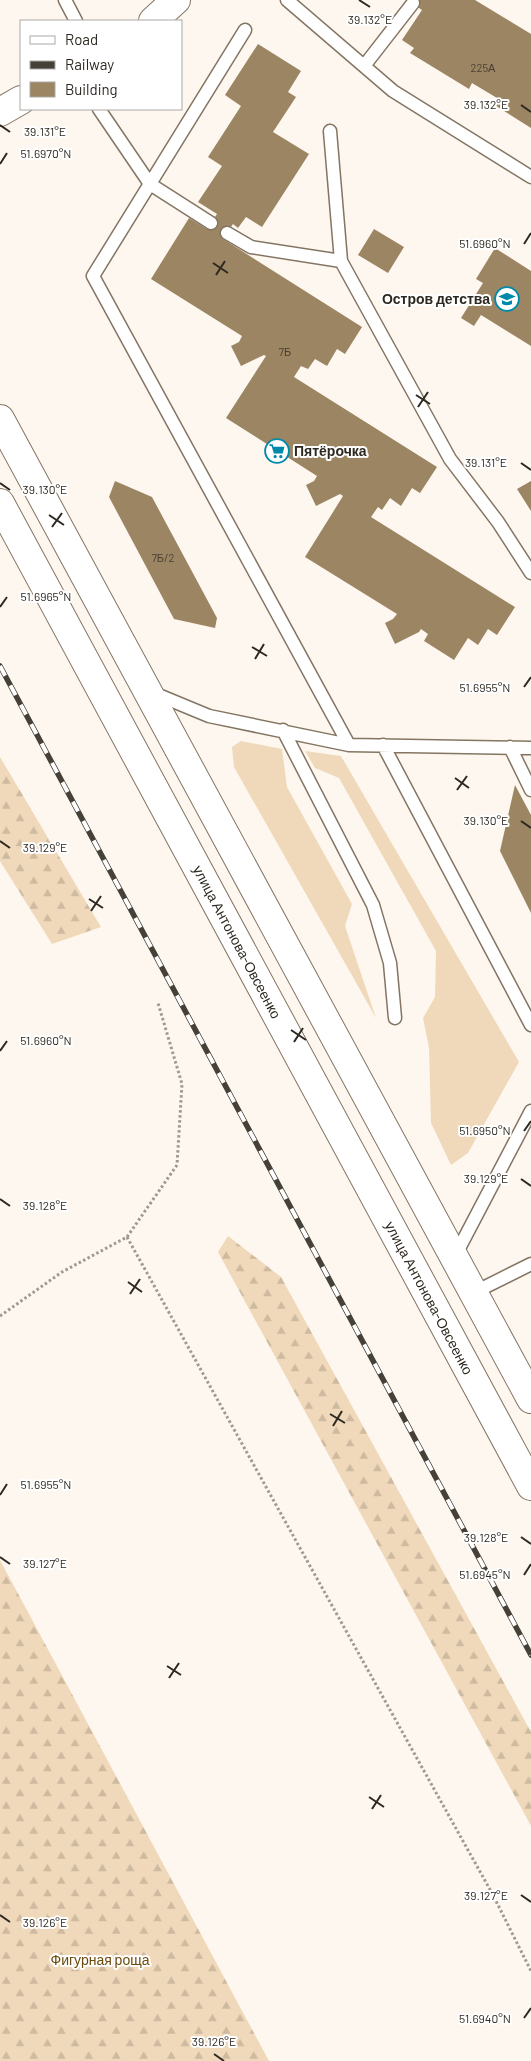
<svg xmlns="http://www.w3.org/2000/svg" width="531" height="2061" font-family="Barlow,sans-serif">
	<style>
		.grass { fill: #f0d9ba }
		.forest { fill: url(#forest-firs) }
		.building { fill: #9c8563 }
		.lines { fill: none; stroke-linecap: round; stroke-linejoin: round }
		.lane-casing { stroke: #837562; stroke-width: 15 }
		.secondary-casing { stroke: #837562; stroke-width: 30 }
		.highway-casing { stroke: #837562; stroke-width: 30 }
		.path { stroke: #9f9991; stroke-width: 3; stroke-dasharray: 2.5 2.5; stroke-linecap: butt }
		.lane { stroke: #fff; stroke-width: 12 }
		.secondary { stroke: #fff; stroke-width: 28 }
		.highway { stroke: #fff; stroke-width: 28 }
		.rail-casing { stroke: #454038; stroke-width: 5.5 }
		.rail { stroke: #fff; stroke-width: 4; stroke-dasharray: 11; stroke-linecap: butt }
		.ticks { fill: none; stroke: #2d2820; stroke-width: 2 }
		.labels { text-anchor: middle; stroke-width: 4; stroke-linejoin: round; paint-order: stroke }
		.number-label { font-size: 11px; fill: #493f31 }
		.poi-label { font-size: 14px; font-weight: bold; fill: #2d2820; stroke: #fff; text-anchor: end }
		.street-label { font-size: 14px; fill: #2d2820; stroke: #fff }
		.park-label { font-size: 14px; fill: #6c4a0c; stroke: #fff }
		.ticks-label { font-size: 12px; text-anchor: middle; fill: #2d2820; stroke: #fff; stroke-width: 4; stroke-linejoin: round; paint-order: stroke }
	</style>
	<defs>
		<pattern id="forest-firs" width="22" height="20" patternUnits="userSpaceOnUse" patternTransform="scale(1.25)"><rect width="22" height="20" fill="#f0d9ba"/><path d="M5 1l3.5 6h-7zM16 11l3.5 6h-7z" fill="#cebaa0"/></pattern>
	</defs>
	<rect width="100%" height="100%" fill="#fef7ef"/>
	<path class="grass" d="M241,741L282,749L287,787L352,904L345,926L376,1018L234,767L232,747Z
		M305,751L341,756L519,1062L468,1153L451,1165L431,1123L429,1048L423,1018L435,997L436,951L339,778L315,768Z"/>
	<path class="forest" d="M0,757L101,927L52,944L0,861Z
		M228,1236L281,1277L531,1732V1826L218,1252Z
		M0,1560L269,2061H0Z"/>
	<path class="building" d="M407,0H475L531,34V128L493,104L497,98L472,83L469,89L410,53L414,48L402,40L422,10Z
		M258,44L301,71L288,92L296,97L273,132L309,154L262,227L246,217L238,228L233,224L223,239L362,327L345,354L337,349L327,366L315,359L308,369L301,366L294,377L437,467L420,493L412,488L401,506L390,498L382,510L378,507L371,517L515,607L497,635L488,629L478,645L468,638L454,660L424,641L428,634L421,629L419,632L395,644L385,623L393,619L397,614L305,557L343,496L340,494L316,506L306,485L314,481L317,476L226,418L266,356L264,355L241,366L231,346L239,342L242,336L151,279L189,218L207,229L217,214L198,202L222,166L208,157L241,106L225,95Z
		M374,229L404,247L388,273L358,255Z
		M495,248L531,271V346L481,315L474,326L461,318L483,283L476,279Z
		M115,481L152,497L217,618L215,628L174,619L109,497Z
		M531,481V511L517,489Z
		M515,785L531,815V913L500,851Z"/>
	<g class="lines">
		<g class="lane-casing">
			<path id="lane" d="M65,0L76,21
				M287,0L393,91L531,177
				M245,30L93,276L349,745
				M364,66L413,3
				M99,109L150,184L211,223
				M330,131L341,261L450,459L498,522L531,573
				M227,233L251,247L341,261
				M151,692L209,716L349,745L531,748
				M283,730L373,905L390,963L395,1018
				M383,745L531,1025
				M510,747L531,790
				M454,1258L531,1111
				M473,1293L531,1264"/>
		</g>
		<g class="secondary-casing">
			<path id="secondary" d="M153,21L176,0
				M0,112L21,100"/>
		</g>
		<g class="highway-casing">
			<path id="highway" d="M0,419L531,1399
				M0,503L531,1486"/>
		</g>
		<path class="path" d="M127,1237L493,1895L531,1971
			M0,1316L62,1272L127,1237L177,1165L182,1084L158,1003"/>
		<use href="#lane" class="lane"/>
		<use href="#secondary" class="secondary"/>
		<use href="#highway" class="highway"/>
		<g class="rail-casing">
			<path id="rail" d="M0,666L531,1655"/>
		</g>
		<use href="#rail" class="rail"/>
	</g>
	<path class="ticks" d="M359,0L370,7M521,105L531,112M0,125L10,132M0,164L7,153M524,244L531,233M213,263L228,273M216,275L225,261M416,395L430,404M418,407L428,392M521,463L531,470M0,483L10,490M49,515L64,525M52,527L62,513M0,607L7,597M252,647L267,656M255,659L264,644M524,687L531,677M455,778L469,788M457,790L467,776M521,821L531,828M0,841L10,848M89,899L103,908M91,911L101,896M291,1030L306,1040M294,1042L303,1028M0,1051L7,1041M524,1131L531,1121M521,1179L531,1186M0,1199L10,1206M128,1282L142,1292M130,1294L140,1279M330,1414L345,1423M333,1426L342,1411M0,1495L7,1484M521,1537L531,1544M0,1557L10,1564M524,1575L531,1564M167,1666L181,1675M169,1678L179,1663M369,1797L384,1807M372,1809L381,1795M521,1895L531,1902M0,1915L10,1922M524,2018L531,2008M214,2054L224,2061"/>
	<defs>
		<g id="school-ring" transform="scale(1.25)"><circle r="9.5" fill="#fff" stroke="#008aa9" stroke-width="1.5"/><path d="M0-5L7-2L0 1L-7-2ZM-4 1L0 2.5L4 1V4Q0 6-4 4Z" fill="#008aa9"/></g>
		<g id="supermarket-ring" transform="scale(1.25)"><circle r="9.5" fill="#fff" stroke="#008aa9" stroke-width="1.5"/><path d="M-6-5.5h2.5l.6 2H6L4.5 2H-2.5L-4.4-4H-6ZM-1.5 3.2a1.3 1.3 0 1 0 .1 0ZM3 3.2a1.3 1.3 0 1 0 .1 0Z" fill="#008aa9"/></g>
	</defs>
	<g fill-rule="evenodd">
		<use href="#school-ring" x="507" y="299"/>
		<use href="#supermarket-ring" x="277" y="451"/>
	</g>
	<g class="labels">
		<g class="number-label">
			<text x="483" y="72">225А</text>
			<text x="285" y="356">7Б</text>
			<text x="163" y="562">7Б/2</text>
		</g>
		<g class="poi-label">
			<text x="490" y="304">Остров детства</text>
			<text x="294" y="456" text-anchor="start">Пятёрочка</text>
		</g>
		<g class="street-label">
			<text transform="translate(237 942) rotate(62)" y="5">улица Антонова-Овсеенко</text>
			<text transform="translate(429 1298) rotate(62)" y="5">улица Антонова-Овсеенко</text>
		</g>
		<g class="park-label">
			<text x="100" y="1965">Фигурная роща</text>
		</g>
	</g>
	<g class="ticks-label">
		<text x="370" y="24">39.132°E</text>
		<text x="486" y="109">39.132°E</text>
		<text x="45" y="136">39.131°E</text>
		<text x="46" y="158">51.6970°N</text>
		<text x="485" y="248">51.6960°N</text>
		<text x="486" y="467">39.131°E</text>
		<text x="45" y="494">39.130°E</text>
		<text x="46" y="601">51.6965°N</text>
		<text x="485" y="692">51.6955°N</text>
		<text x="486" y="825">39.130°E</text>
		<text x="45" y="852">39.129°E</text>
		<text x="46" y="1045">51.6960°N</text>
		<text x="485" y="1135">51.6950°N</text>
		<text x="486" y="1183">39.129°E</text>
		<text x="45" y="1210">39.128°E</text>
		<text x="46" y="1489">51.6955°N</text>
		<text x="486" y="1542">39.128°E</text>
		<text x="45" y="1568">39.127°E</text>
		<text x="485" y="1579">51.6945°N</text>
		<text x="486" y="1900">39.127°E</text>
		<text x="45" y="1927">39.126°E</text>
		<text x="485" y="2023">51.6940°N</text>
		<text x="214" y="2046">39.126°E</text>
	</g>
	<rect x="20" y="20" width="162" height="90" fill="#ffffff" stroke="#aba9a6"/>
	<rect x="30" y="36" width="25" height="8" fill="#ffffff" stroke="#aba9a6"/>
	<text x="65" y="45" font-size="15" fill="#2d2820">Road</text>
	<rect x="30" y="61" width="25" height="8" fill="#454038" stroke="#aba9a6"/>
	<text x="65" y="70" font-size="15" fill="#2d2820">Railway</text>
	<rect x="30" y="82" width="25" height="15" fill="#9c8563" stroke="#aba9a6"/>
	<text x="65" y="95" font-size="15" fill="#2d2820">Building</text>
</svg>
